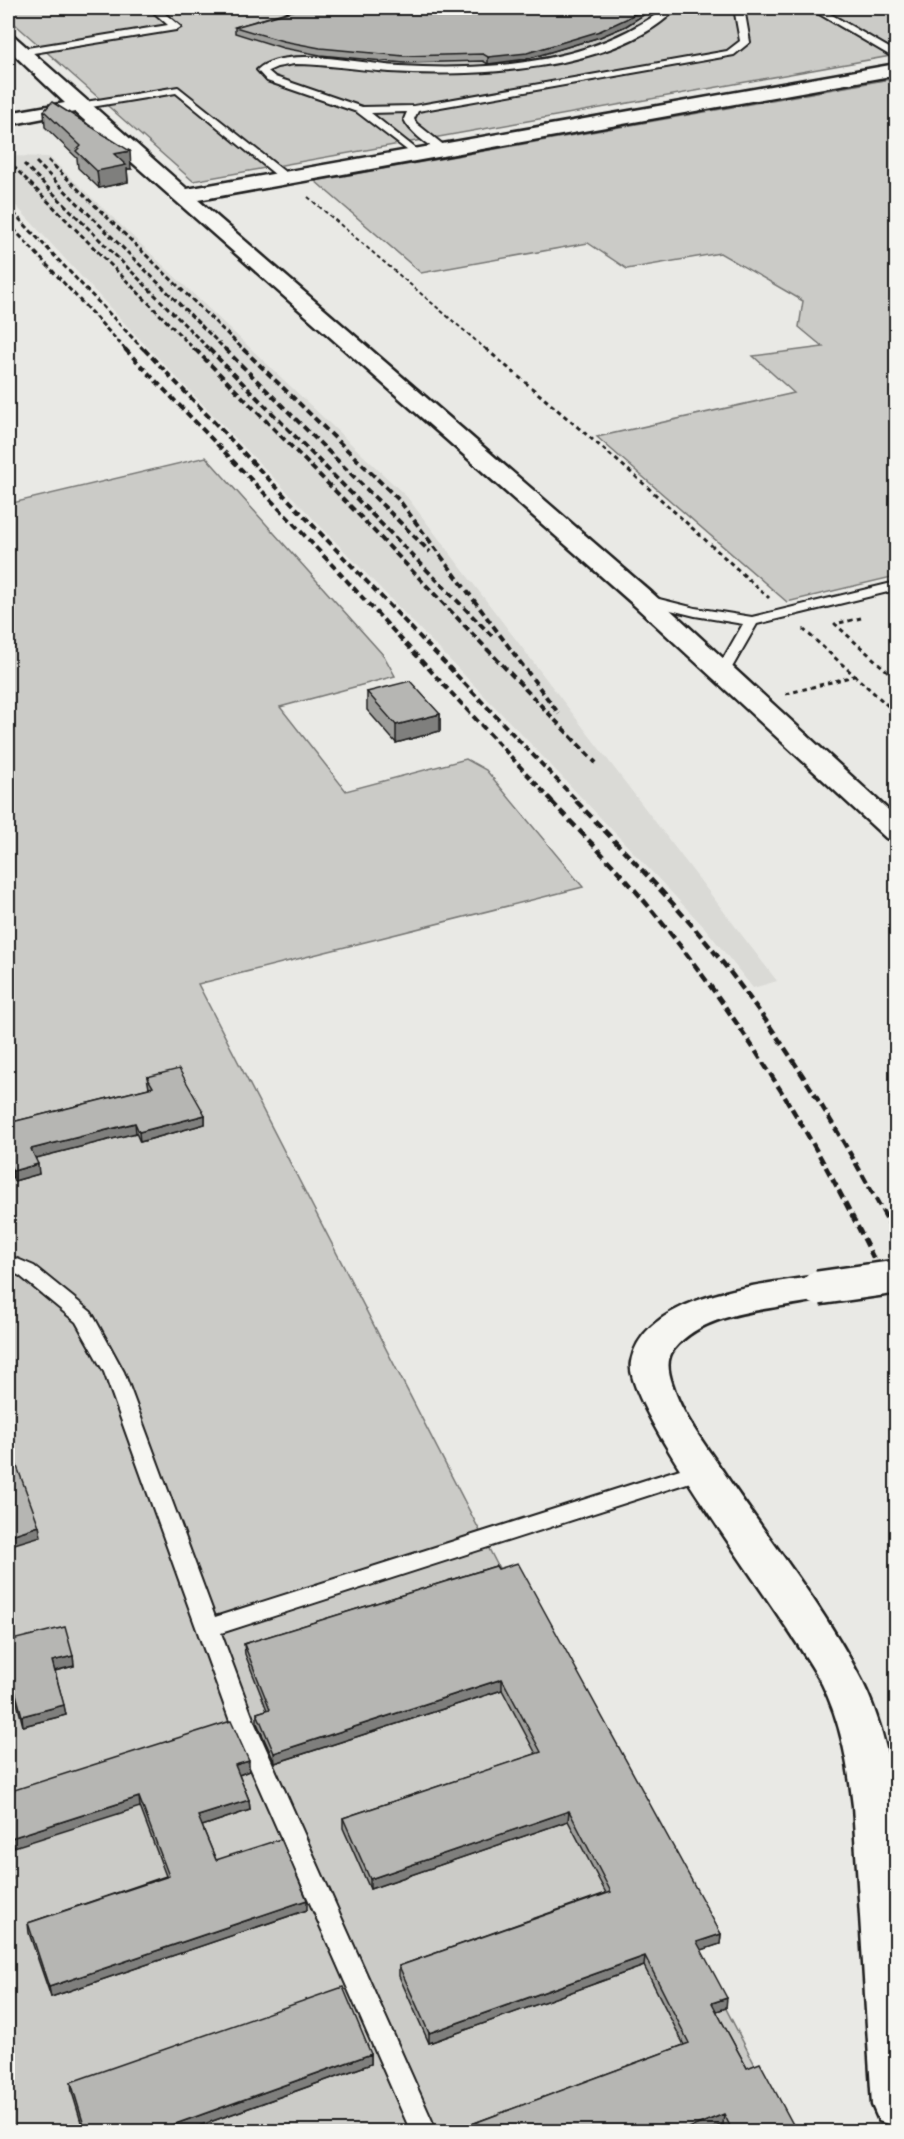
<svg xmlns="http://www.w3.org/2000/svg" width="904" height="2139" font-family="Pangolin,sans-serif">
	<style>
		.built { fill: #dadad6 }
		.green { fill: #cbcbc7; stroke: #747472; stroke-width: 1.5 }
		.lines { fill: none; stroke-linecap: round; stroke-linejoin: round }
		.lane-casing { stroke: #1c1c1c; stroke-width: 4 }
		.secondary-casing { stroke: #1c1c1c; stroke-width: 5 }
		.path-far1 { stroke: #1c1c1c; stroke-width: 2; stroke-dasharray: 4 3; stroke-linecap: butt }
		.path { stroke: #1c1c1c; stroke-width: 3; stroke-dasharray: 4.5 4; stroke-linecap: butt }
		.lane { fill: #f6f6f2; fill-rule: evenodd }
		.secondary { fill: #f6f6f2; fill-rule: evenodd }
		.rail-far2 { stroke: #1c1c1c; stroke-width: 3; stroke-dasharray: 5 3; stroke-linecap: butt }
		.rail-far1 { stroke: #1c1c1c; stroke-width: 4; stroke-dasharray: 7 4; stroke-linecap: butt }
		.rail { stroke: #1c1c1c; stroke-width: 4.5; stroke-dasharray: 9 4.5; stroke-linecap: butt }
		.secondary-bridge-casing { stroke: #1c1c1c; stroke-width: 38; stroke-linecap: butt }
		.secondary-bridge { stroke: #f6f6f2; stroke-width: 33 }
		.wall { fill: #9d9d9a; stroke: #1c1c1c; stroke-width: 1.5 }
		.shaded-wall { fill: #7f7f7d; stroke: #1c1c1c; stroke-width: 1.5 }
		.building { fill: #b6b6b3; stroke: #1c1c1c; stroke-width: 1.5 }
	</style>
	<rect width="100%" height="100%" fill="#e9e9e5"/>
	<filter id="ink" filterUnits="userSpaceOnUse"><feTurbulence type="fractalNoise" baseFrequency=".0167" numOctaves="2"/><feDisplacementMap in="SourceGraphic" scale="12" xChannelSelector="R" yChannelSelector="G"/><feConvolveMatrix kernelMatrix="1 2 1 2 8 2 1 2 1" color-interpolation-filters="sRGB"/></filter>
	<g filter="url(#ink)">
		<path class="built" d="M8,156L49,157L407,497L777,981L753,988L705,928L526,739L126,325L8,197Z"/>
		<path class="green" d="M8,8H896V55L193,181L8,18Z
			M896,78V576L787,602L597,437L794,393L753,356L823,347L799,327L803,301L720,253L627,269L588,243L421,273L315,181Z
			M206,457L384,656L395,676L280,707L346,791L466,759L486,770L583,887L198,984L789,2131H8V504Z"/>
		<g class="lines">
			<g class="lane-casing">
				<path id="lane" d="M149,8H158L181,27L176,30L21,55L16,52L21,49L168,25Z
					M666,8H677C616,72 472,77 390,72C358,70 326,64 294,64L277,67L268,71L275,77L362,107L414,106L727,51L740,41L734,8H744L750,42L734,55L418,111L414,119L416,123L446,147V151C434,153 408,130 404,119L407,112L371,113L420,152L421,154L416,157L357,112L267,81L257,70C284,44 364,65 400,66C433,68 467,68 501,65C563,59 615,44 666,8Z
					M809,8H820L896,52V59Z
					M178,87L290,176V180H282L176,93L79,109L74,106L79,103Z
					M896,582V590L757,624L730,671L723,675L716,671L743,624L695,616L638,602L636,599L643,595L695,608L752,617Z
					M8,1255L34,1266L91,1312L94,1317L124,1372L215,1617L702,1462L709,1464L713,1470L709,1476L221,1633L255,1724L437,2132H411L231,1724L104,1372L76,1322L20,1276L8,1270Z"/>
			</g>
			<g class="secondary-casing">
				<path id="secondary" d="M8,35L14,36L187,189L896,64V75L198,200L652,593L896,817V841L886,838L634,605L75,112L8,125V113L65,103L8,49Z
					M818,1276L831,1279L836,1288L831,1297C783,1310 708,1307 674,1349C666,1359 668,1371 672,1383C681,1414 704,1443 722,1470C769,1540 824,1606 862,1681C882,1721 891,1764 896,1808V2127L879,2121L872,2105L853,1806C848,1764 841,1722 822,1684C793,1627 622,1407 631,1362C644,1294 764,1284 818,1276Z"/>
			</g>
			<path class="path-far1" d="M308,197L488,351"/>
			<path class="path" d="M486,349L634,475L769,598
				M861,618L835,624L896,679
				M803,629L896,713
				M786,694L854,676"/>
			<use href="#lane" class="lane"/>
			<use href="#secondary" class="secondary"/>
			<path class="rail-far2" d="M48,160L245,351
				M36,162L227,351
				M24,164L211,351
				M13,166L196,351
				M8,207L145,351
				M8,223L127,351"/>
			<path class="rail-far1" d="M125,349L293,523L553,802
				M144,349L578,802
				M195,349L355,511L596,763
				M209,349L493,637
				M225,349L430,552
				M243,349L399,500L559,714"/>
			<path class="rail" d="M551,801C584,836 620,871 650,908C750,1030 831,1163 896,1306
				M576,801C627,854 678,906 723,963C790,1048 845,1141 896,1236"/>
			<g class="secondary-bridge-casing">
				<path id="secondary-bridge" d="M818,1288L896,1277"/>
			</g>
			<use href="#secondary-bridge" class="secondary-bridge"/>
		</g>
		<path class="wall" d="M274,8H651L645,14L626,26L600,37L527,59L488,64L483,61L404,63L320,55L283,48L235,33V27L293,10Z
			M44,111L131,169H127L128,182L99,188L78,168L77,158L45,127Z
			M367,692L440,714V731L396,743L367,710Z
			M147,1077L205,1115V1124L140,1142L136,1133L35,1158L39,1174L14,1181L13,1177L8,1179V1123L149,1088Z
			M496,1566L721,1934L720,1944L701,1950L726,2008L716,2011L747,2068L797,2132H727L723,2124L704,2132H469V2125L684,2045L644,1966L429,2043L399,1976V1966L606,1893L568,1821L370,1889L343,1828V1818L536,1754L502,1690L275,1763L257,1723V1713L267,1710L245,1654L244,1644Z
			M8,1641L73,1656L74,1666L55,1671L66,1715L23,1726L8,1668Z
			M249,1771L239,1775L249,1800L250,1810L202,1826L216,1860L307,1910L51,1997L29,1933L28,1923L166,1876L140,1807L8,1792Z
			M371,2054V2064L182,2132H84L72,2092L71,2082Z"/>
		<path class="shaded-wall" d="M645,8H651L645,14L626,26L600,37L527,59L488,64V57Z
			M130,151L131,169H127L128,182L99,188L97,171L114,154Z
			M440,714V731L396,743V725Z
			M205,1115V1124L140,1142L139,1132Z
			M135,1123L136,1133L32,1159L31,1149Z
			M38,1164L39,1174L14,1181L13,1171Z
			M11,1167L13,1177L8,1179V1169Z
			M39,1526L41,1536L8,1546V1536Z
			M73,1656L74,1666L54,1671L52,1661Z
			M502,1679V1690L275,1763L274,1753Z
			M64,1705L66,1715L23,1726L22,1716Z
			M249,1761V1771L236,1776L235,1765Z
			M139,1797L140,1807L8,1849V1839Z
			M249,1800L250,1810L199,1827L198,1816Z
			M569,1811L568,1821L370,1889V1879Z
			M10,1869L12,1879L8,1881V1870Z
			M307,1900V1910L51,1997L49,1987Z
			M721,1934L720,1944L696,1952L697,1942Z
			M645,1956L644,1966L429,2043V2033Z
			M727,1998L726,2008L711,2013L712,2003Z
			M371,2054V2064L182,2132H153Z
			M724,2114L723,2124L704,2132H679Z"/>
		<path class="building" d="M303,8H645L626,19L600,31L527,53L488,57L483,54L404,56L320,48L283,41L235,27Z
			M52,102L130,151L114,154L126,165L97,171L76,151L81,146L44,111Z
			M410,681L440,714L396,725L367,692Z
			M179,1069L205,1115L139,1132L135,1123L31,1149L38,1164L13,1171L11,1167L8,1169V1123L153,1087L147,1077Z
			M8,1442L39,1526L8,1536Z
			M518,1563L721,1934L697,1942L727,1998L712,2003L747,2068L760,2063L797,2132H733L724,2114L679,2132H472L469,2125L689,2043L645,1956L429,2033L399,1966L611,1892L569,1811L370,1879L343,1818L541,1752L502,1679L274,1753L257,1713L270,1709L244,1644L496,1566L498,1569Z
			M65,1627L73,1656L52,1661L64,1705L22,1716L8,1664V1641Z
			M231,1721L249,1761L235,1765L249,1800L198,1816L216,1860L281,1839L307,1900L49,1987L28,1923L169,1876L139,1797L8,1839V1792Z
			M8,1861L10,1869L8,1870Z
			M343,1987L371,2054L153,2132H86L71,2082Z"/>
	</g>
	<rect width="904" height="2139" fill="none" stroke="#f6f6f2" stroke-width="30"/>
	<rect x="15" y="15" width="874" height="2109" fill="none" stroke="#1c1c1c" stroke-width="2" filter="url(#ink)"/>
</svg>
